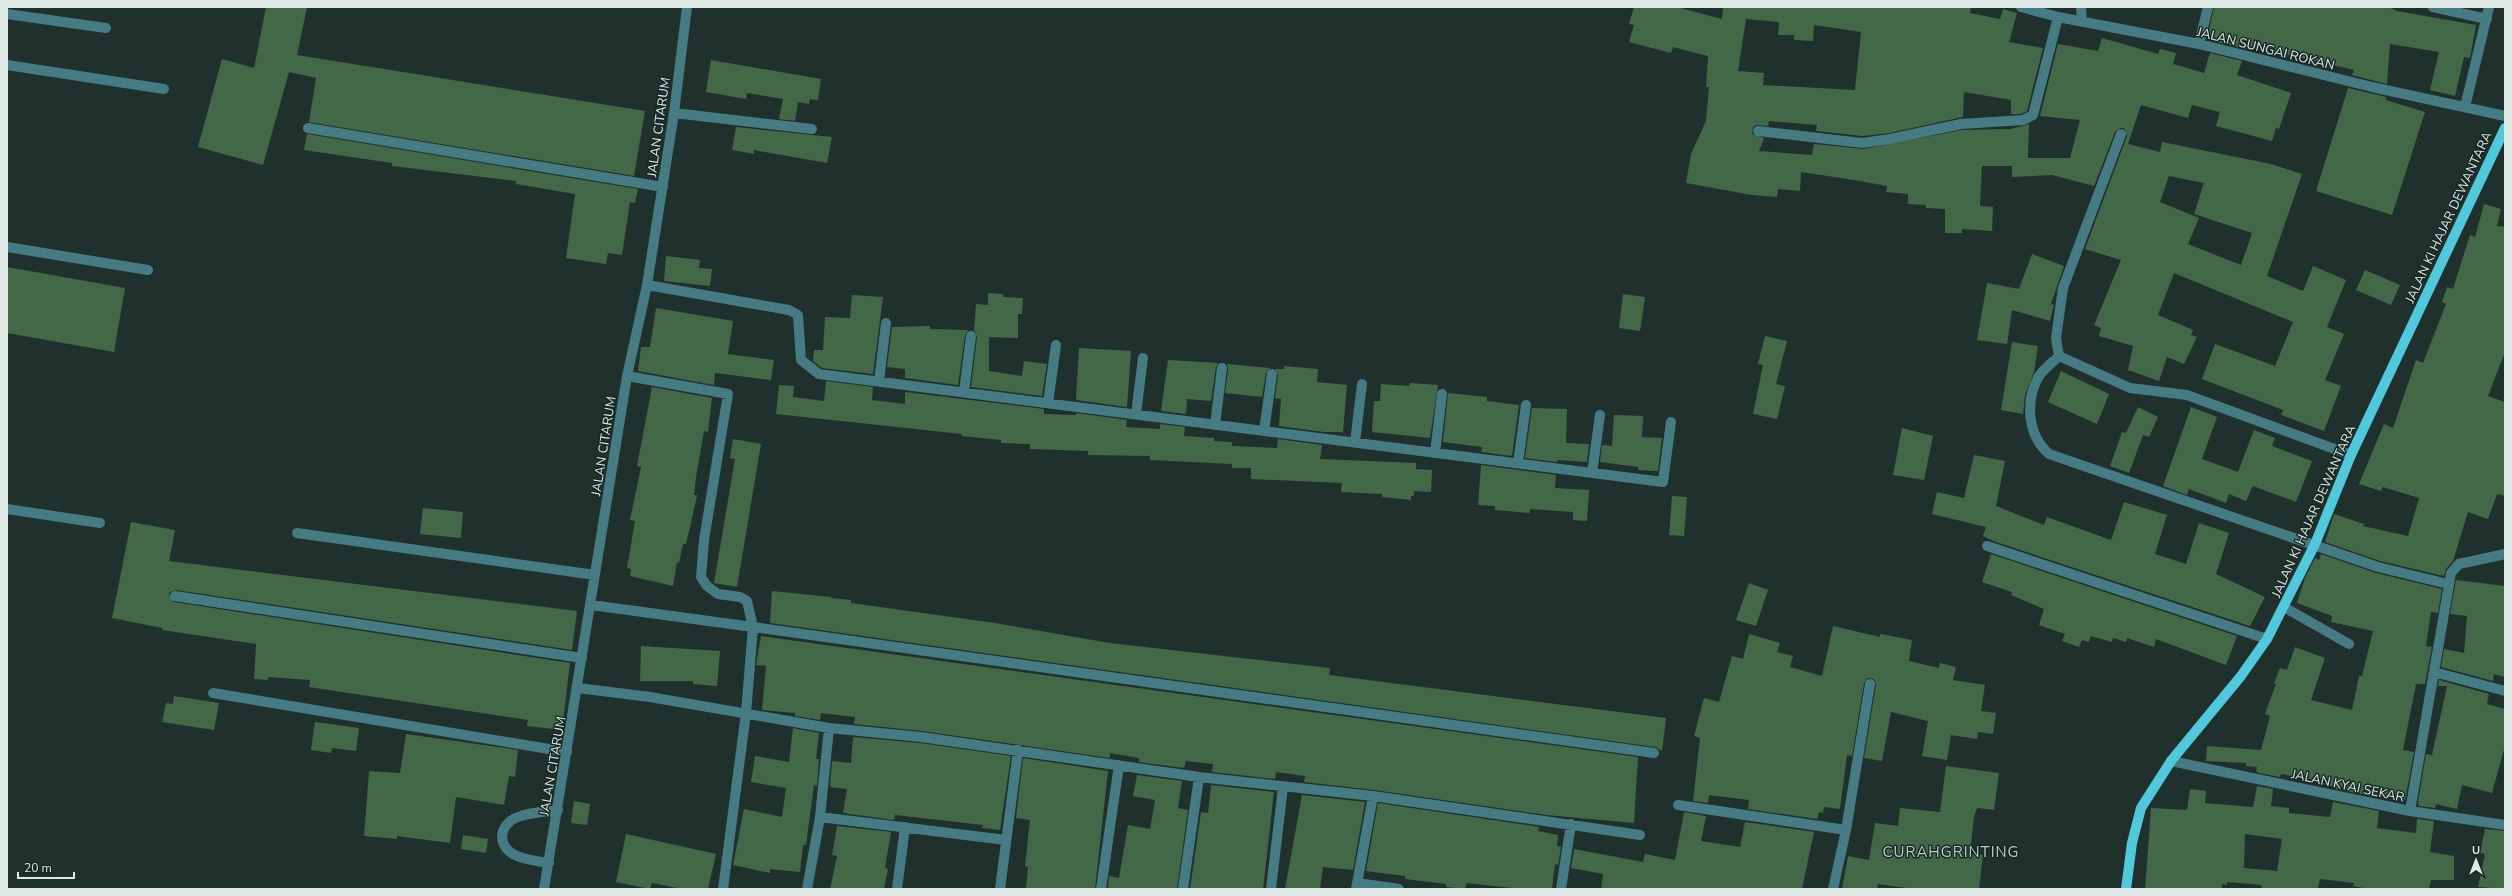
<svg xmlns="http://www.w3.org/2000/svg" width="2512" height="896" font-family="'Nunito Sans',sans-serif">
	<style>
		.building { fill: #426848; fill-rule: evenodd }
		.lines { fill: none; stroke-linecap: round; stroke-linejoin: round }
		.minor { stroke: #477b84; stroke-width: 10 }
		.major { stroke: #51c8dc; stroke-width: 10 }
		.labels { text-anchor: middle; stroke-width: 3; stroke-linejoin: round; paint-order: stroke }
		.street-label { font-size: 13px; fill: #dee9e6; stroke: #162724 }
		.quarter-label { font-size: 15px; letter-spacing: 1px; fill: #bacfca; stroke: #162724 }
	</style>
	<rect width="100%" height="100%" fill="#20312d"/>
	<path class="building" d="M266,7H307L297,55L645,111L634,176L309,122L316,78L289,72L263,165L198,147L222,59L254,68Z
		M1634,7H1677L1722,19L1723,7H1971L1970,13L2000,19L2003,9L2017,13L2009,42L2043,48L2027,111L2021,114H2011V100L1964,92L1963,117L1889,133L1862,136L1816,131L1817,125L1769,121L1768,126L1756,125L1753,127L1752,134L1764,138L1759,151L1812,155L1814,144L1863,149L1962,130L2011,129L2029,124L2028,158H2070L2080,120L2040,116L2058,44L2098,51L2102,38L2158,54L2160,49L2176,53L2173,64L2204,73L2210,53L2242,61L2237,75L2291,93L2279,129L2276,128L2272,141L2216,126L2220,112L2192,105L2188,118L2141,105L2128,144L2160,152L2162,142L2271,164L2302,174L2267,276L2303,291L2313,266L2346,280L2327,327L2344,334L2325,380L2341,386L2324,431L2281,415L2283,410L2202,379L2215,344L2275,366L2293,322L2174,273L2158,315L2193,330L2191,335L2197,337L2184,364L2167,357L2159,381L2128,370L2133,346L2099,336L2101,328L2094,325L2121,260L2085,249L2127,136L2124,128H2120L2115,132L2094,186L2052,175L2012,177V166H1982L1980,206L1993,207L1992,231L1962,229V233H1945V209L1926,208V205L1908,204V194L1886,192L1887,186L1854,180L1801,172L1800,191L1778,189L1777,197L1752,195L1686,183L1691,154L1706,121L1709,87H1706L1708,56L1673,47L1671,53L1629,42L1634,25L1629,24ZM1746,19L1779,22L1778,35H1794V40L1813,41L1814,25L1861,32L1855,90L1763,85L1764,73L1738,71ZM2169,176L2204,183L2194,214L2252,233L2241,265L2188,244L2199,218L2160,202Z
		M2214,7H2389L2397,11L2476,25L2470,58L2464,57L2455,96L2430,90L2439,52L2390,44L2387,84L2352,75L2354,70L2285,54L2284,57L2247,46L2246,49L2213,41L2214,37L2208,35Z
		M711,60L821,79L818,100L810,99L809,104L798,102L795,121L779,119L783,99L747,93L746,99L706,92Z
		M2348,88L2386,97V100L2425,112L2392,215L2316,191Z
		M736,127L832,137L827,163L754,150V154L732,150Z
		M307,134L638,189L635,203L630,202L622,255L608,253L606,264L566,258L575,194L516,184V181L392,166V163L304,150Z
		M2484,204L2501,209L2497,226L2505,227V352L2488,396L2505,402V496L2497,494L2488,519L2468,512L2453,561L2446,569L2444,576L2380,561L2325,542L2334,514L2364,524L2363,526L2408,536L2419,498L2383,487L2381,491L2359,484L2384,424L2393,428L2416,360L2423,363L2446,304L2442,302L2447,287L2453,289L2470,235L2475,237Z
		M2032,254L2064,266L2051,304L2054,305L2050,321L2012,310L2007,344L1977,340L1987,283L2019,289Z
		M666,256L700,260L699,268L712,269L710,286L664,281Z
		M7,267L125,288L114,352L7,333Z
		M2365,270L2400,285L2391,305L2356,290Z
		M988,293L1003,294V297L1023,298L1022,314H1018V338L989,337V371L1022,376L1024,361L1047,364L1042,396L971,387L977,337L974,330L976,304L988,305Z
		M1623,294L1645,297L1640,331L1619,328Z
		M852,295L883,297L873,374L822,368L813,361L814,350H823L825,317L850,318Z
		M656,308L733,321L728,354L774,360L771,380L715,373L714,385L638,371L641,347H650Z
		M930,326V329L968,330L965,335L958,385L905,378V369L887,367L892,327Z
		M1765,336L1787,341L1776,384L1785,386L1777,419L1753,414L1763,365L1758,364Z
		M2012,342L2038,346L2034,372L2025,395L2023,414L2001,410Z
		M1079,348L1131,351L1127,407L1076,400Z
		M1168,360L1218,363L1216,367L1211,401L1187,399L1186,414L1161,411Z
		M1227,364L1270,368L1266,373L1262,397L1225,393L1228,369Z
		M1284,366L1318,369L1317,382L1347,385L1343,432H1324L1279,426L1281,399L1275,398L1278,375L1275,369H1284Z
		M2061,371L2109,394L2097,424L2048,402Z
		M826,381L873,387L872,400L905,404V392L1044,409V414L1076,415V413L1127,420L1126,427L1160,429V424L1185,427L1184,436L1214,438V441L1232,442V446L1277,448L1278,439L1322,445L1320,459L1416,463V469L1432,470L1431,492L1414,491V496H1411V500L1382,497V494L1341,492L1342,483L1251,479V468H1232V464L1150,460V456L1088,455V451L1030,449V444L1001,443V440L962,436V434L776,414L779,385L794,386L793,397L824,401Z
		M1410,383L1438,385L1430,438L1372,432L1374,401H1380L1381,384L1409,386Z
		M652,387L712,398L708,432L704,431L696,477L694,495H697L691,523L686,544H683L679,563L677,562L673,586L630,576L631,569L627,568L635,521L630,520L641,467L637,466Z
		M1448,393L1487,397V401L1519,405L1512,456L1481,452L1482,447L1443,442Z
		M2138,407L2158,417L2149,437L2143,435L2129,473L2110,466L2122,432L2126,433Z
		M2191,407L2217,417L2202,459L2238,472L2254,430L2275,438L2272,446L2312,461L2296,502L2253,486L2246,501L2229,494L2226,503L2189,489L2187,495L2163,486Z
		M1532,408L1567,409L1566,443L1589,444L1587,462L1557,460V462L1525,458Z
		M1614,415L1643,416L1642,437L1662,438L1658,471L1638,470V467L1600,462L1602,445L1612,446Z
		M1902,428L1933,436L1924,480L1893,475Z
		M733,439L761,444L737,587L714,583L735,459L730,458Z
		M1974,455L2005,461L1996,506L2044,525L2047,517L2111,540L2124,502L2167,515L2155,554L2186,564L2199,523L2229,533L2216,574L2265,597L2250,626L1996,542L1983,536L1986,527L1932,514L1937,492L1964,498Z
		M1481,465L1556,475L1555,488L1589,490L1587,521L1573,520V512L1530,509V513L1495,510V506L1478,505Z
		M1672,496L1687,497L1684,536L1669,535Z
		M423,508L463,512L461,538L420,534Z
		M131,522L175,530L169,561L577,611L572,650L176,590L170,592L169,595L174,602L570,663L562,730L527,726L528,720L309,687L310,680L268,677V680L254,679L256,644L162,630V628L112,618Z
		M1991,554L2237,636L2226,665L2156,639L2154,647L2127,638L2126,642L2113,638L2112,642L2091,636L2089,642L2082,640L2079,647L2062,641L2065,634L2039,625L2044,609L2011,595L2012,592L1982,582Z
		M2321,554L2376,573L2442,589L2438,613L2431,612L2426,646L2432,647L2425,684H2416L2403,750L2414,752L2405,800L2381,796V798L2335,789V787L2315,782V780L2281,774L2280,777L2259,773L2256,771L2257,767L2246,766V763L2206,761L2207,746L2261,750L2270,716L2265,714L2276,684L2274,683L2280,668L2287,670L2295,647L2325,658L2311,700L2352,710L2359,676H2362L2373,631L2331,622L2332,616L2297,603L2305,578L2315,558L2319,560Z
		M2456,580L2505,586V677L2494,674L2493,681L2441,667L2444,649L2464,653L2467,616L2450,614Z
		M1749,583L1768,590L1756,626L1736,620Z
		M772,591L831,597V598L851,600V603L995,623L1110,643L1330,668L1329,675L1666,718L1662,751L1655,747L770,623Z
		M1833,626L1880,637V634L1912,640L1909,661L1939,668L1940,663L1956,667L1953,680L1985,685L1981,711L1996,713L1993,734L1978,732L1977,739L1951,735L1947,760L1922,756L1928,721L1891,712L1882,761L1864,758L1876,685L1874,679L1868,678L1864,683L1852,756L1847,755L1840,809L1824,807L1823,813L1819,812L1817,819L1748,809L1749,800L1709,795L1708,803L1693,801L1700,738L1694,736L1704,698L1719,702L1732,656L1743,659L1749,634L1780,643L1777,652L1793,656L1790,667L1822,676Z
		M761,636L1638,757L1634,823L1546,815L1374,790L1304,782L1305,776L1276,772L1275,779L1212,772L1213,764L1186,761L1184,768L1139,762V758L1110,753V758L922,731L854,724L855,717L821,713L820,720L795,716V713L762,710L766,666L756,665Z
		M641,646L720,651L717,686L693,684V681H640Z
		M2439,680L2489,694L2487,704L2505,709V746L2492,793L2462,785L2457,809L2436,804L2435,808L2419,806L2418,802L2426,754L2432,755L2447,686H2438Z
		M174,696L219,703L214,730L162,722L166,703L173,704Z
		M315,722L359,728L356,751L332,748L331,753L311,750Z
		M793,728L819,733L816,759H819L817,786L814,785L806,845H803L800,872L770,869V873L733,865L744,809L782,817L786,788L751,782L755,756L789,762Z
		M406,734L518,750L515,777L509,776L504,805L456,797L450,843L397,836V839L364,836L369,771L400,773Z
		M853,737L920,743L1011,756L1000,830L982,828L983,825L895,815L894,820L843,813L847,789L830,787L832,761L851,763Z
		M1023,758L1108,771L1095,889H1026L1028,867L1025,866L1030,820L1016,818Z
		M1946,766L1999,773L1994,810L1977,808L1974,817L1970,853L1983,855L1979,889H1913L1878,884L1877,889H1842L1848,856L1869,860L1875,823L1898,826L1900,808L1940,812Z
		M1137,775L1182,781L1178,808L1188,810L1177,889H1108L1109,876L1119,878L1128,825L1150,829L1155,800L1133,796Z
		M1211,785L1274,792L1263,889H1190L1201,812L1208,813Z
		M2257,786L2273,789L2271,806L2289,808V813L2330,817L2333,802L2379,811L2377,828L2416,833L2417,819L2434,821L2430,852L2454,856V880H2431L2429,889H2369L2353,886L2354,883L2320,879L2318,889H2261L2262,885L2227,882V885L2222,884V889H2145L2151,808L2187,810L2190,789L2206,791L2205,803L2253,807ZM2245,834L2282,839L2277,871L2244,868Z
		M1302,795L1365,802L1353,870L1323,867L1320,889H1285Z
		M574,801L590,804L587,825L571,823Z
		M1378,803L1539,827L1538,831L1558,835L1557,846L1561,847L1558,865L1555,864L1552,889H1521L1467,883L1465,889L1446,887V884L1405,879V876L1366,871Z
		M1684,812L1706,816L1701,841L1740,847L1745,822L1814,832L1802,889H1601L1603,874L1571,868L1574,849L1643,862L1645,854L1675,860Z
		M837,826L891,832L885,868L888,869L884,889H830L837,856L832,855Z
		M2485,829L2505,831V889L2478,887L2485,854L2480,853Z
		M626,834L716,854L708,889H682L652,883L650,889L616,882Z
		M463,835L488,839L486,853L461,849Z"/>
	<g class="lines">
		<path class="minor" d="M2021,7L2058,17L2199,44L2372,87L2505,116
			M2081,7L2082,21
			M2433,7L2487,19
			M7,14L106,28
			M2199,44L2208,7
			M7,65L164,89
			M2465,107L2489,7
			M674,113L812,129
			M308,128L663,187
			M1758,131L1862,143L1890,139L1961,124L2023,120L2033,115L2058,17
			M2121,134L2063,288L2056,338L2059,356L2130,388L2187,395L2351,455
			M7,247L148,270
			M647,285L789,310L798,315L801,360L819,374L1663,482L1671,422
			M2059,356C2053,362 2044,369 2039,376C2025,400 2027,435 2049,454L2378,567L2448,584
			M627,376L728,394L704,540L701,577L707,586L718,594L740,597L747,601L753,627L1654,753
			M879,381L886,323
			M964,392L971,336
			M1048,403L1056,345
			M1136,414L1143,358
			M1215,425L1222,368
			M1264,431L1272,374
			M1355,442L1362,384
			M1435,453L1442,394
			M1518,463L1526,405
			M1592,473L1600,415
			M7,509L100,523
			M297,533L595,575
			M1987,546L2267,639
			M175,596L582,658
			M591,605L753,627L746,713L723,889
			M2284,607L2349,644
			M2434,672L2505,691
			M578,688L650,697L829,728L921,737L1199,777L1373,796L1640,835
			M213,693L567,752
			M2171,761L2410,811L2451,573L2459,564L2505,554
			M1678,805L1846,830
			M2410,811L2505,825
			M820,817L1006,840
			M549,863C537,861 523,860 513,854C494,842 502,821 521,816C533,812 546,812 558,810
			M1357,883L1399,889
			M544,889L627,376L647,285L674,113L687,7
			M807,889L820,817L829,728
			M897,889L905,827
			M1000,889L1018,750
			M1101,889L1119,765
			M1183,889L1199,777
			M1271,889L1283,787
			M1356,889L1373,796
			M1561,889L1571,824
			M1833,889L1846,830L1870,684"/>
		<path class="major" d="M2126,889L2132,843L2141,808L2171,761L2241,676L2267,639L2315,544L2351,455L2505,128"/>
	</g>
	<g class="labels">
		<g class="street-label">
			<text transform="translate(2266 48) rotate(14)" y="5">JALAN SUNGAI ROKAN</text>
			<text transform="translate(658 127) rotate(-82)" y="5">JALAN CITARUM</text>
			<text transform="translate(2448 217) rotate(-65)" y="5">JALAN KI HAJAR DEWANTARA</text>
			<text transform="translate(603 446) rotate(-81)" y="5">JALAN CITARUM</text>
			<text transform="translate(2313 511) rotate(-66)" y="5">JALAN KI HAJAR DEWANTARA</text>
			<text transform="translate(552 766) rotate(-80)" y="5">JALAN CITARUM</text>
			<text transform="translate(2348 785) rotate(12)" y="5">JALAN KYAI SEKAR</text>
		</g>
		<g class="quarter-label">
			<text x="1951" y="857">CURAHGRINTING</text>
		</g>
	</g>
	<rect width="2512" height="896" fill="none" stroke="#dee9e6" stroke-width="16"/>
	<g transform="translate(2476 860)" stroke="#162724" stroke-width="3" paint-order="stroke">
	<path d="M0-3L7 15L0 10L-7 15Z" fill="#dee9e6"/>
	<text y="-6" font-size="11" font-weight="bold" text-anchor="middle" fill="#dee9e6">U</text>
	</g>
	<path d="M18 872v6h56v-6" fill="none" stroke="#dee9e6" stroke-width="2"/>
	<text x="24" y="872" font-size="12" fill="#dee9e6" stroke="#162724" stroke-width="3" paint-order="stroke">20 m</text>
</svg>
